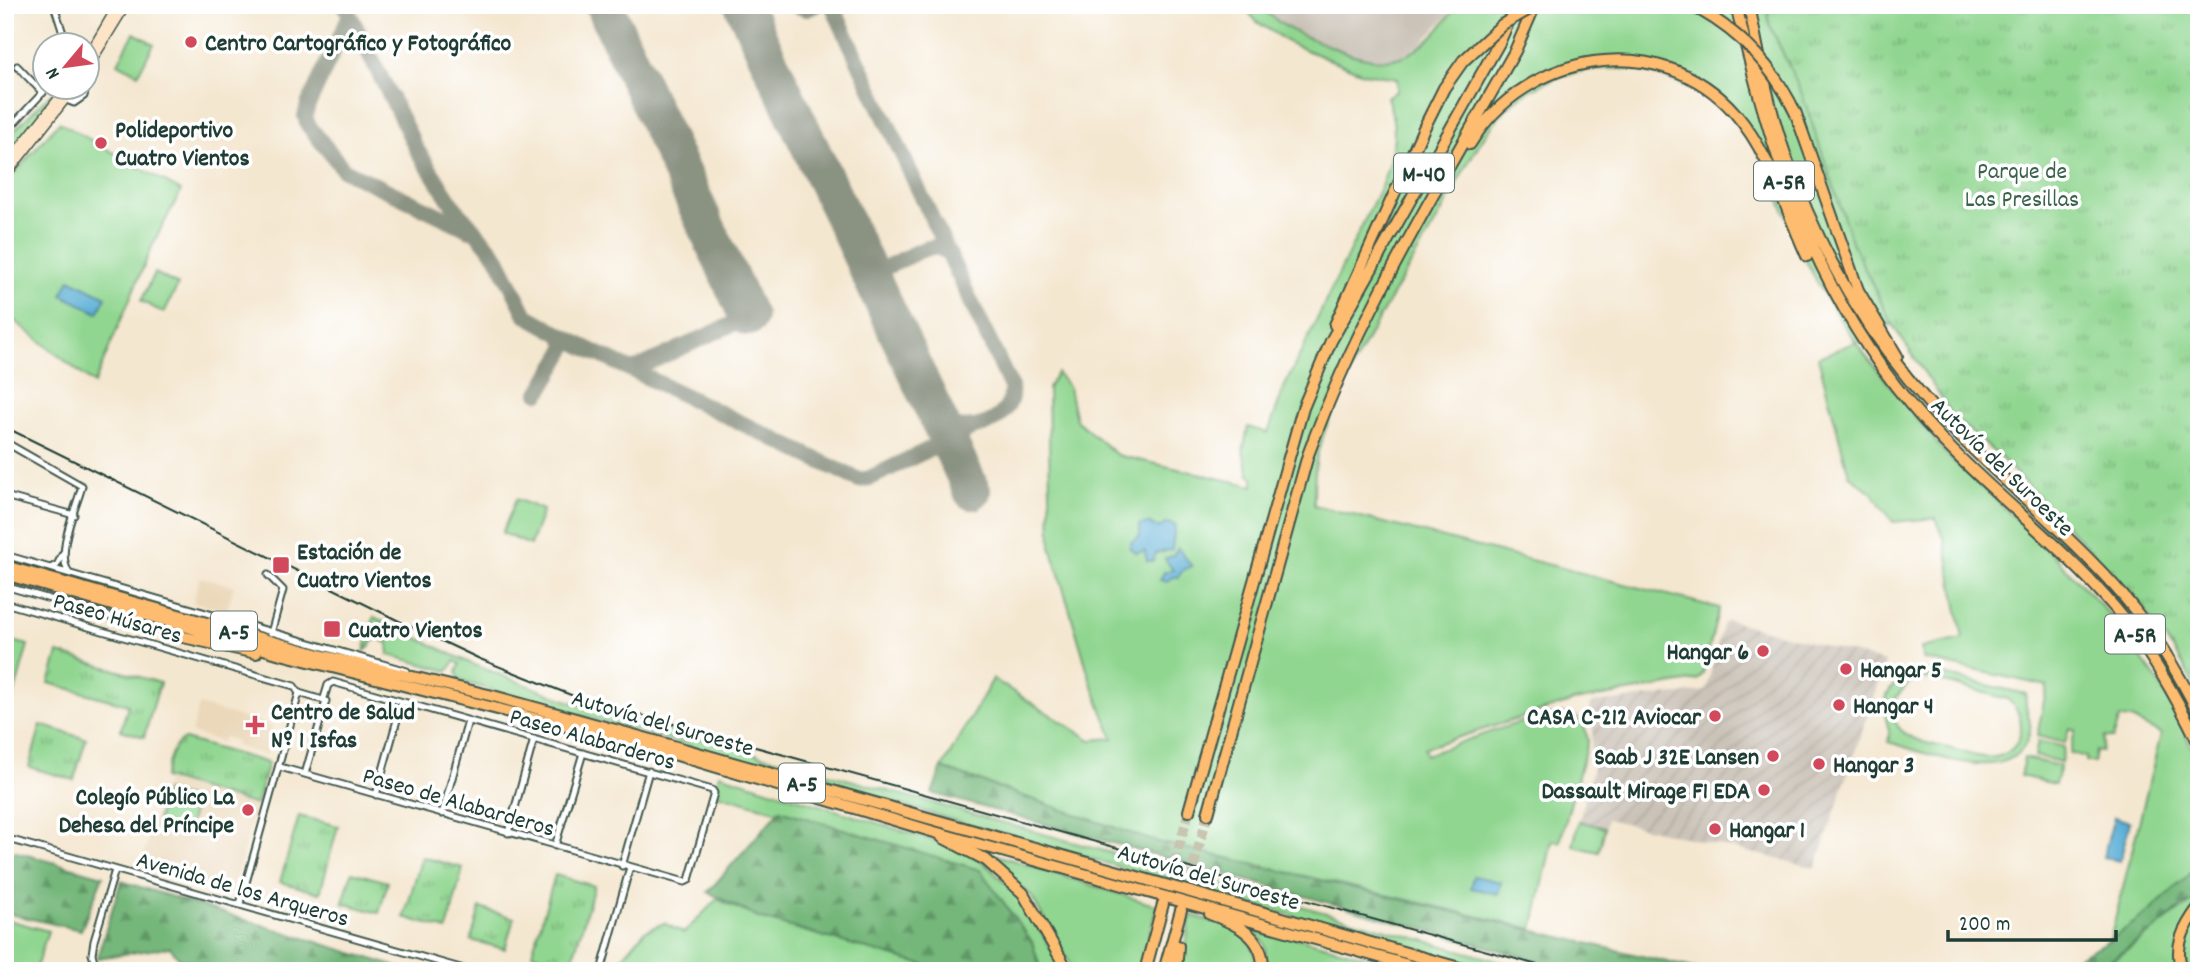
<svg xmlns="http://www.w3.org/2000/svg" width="2204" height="976" font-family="Dekko,sans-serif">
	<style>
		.built { fill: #ebd8ba }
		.industrial { fill: url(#industrial-furrows) }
		.railway { fill: #cbc3b8 }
		.green { fill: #90d690; stroke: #588a62; stroke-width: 2; fill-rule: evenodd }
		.forest { fill: url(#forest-firs); stroke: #4a7a57; stroke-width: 2 }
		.park { fill: url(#park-tufts); stroke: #588a62; stroke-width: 2 }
		.water { fill: #5aaed6; stroke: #3c7685; stroke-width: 2 }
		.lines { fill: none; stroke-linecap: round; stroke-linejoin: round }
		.taxiway { stroke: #8a9282; stroke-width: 16 }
		.runway { stroke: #8a9282; stroke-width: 38 }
		.motorway-tunnel { stroke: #c9c5b1; stroke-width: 10; stroke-dasharray: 10 5; stroke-linecap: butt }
		.minor-casing { stroke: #3f564b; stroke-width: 9 }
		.secondary-casing { stroke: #3f564b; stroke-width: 11 }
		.motorway-casing { stroke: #3f564b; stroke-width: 14 }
		.minor { stroke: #fff; stroke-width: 5 }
		.secondary { stroke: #fee4c6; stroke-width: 8 }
		.motorway { stroke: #fdbc70; stroke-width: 10 }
		.rail { stroke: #1f3d34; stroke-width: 2 }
		.motorway-bridge-casing { stroke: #3f564b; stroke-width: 14; stroke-linecap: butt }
		.motorway-bridge { stroke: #fdbc70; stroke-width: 10 }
		.poi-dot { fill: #d1495b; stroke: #fff; stroke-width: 2.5 }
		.labels { text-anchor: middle; stroke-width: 7; stroke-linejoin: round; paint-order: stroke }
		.shield { fill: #fff; stroke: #627771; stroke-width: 2 }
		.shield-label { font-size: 23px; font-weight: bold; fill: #1f3d34 }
		.poi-label { font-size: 24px; font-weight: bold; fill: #1f3d34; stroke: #fff; text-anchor: start }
		.park-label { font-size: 24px; fill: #3b634b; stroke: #fff }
		.street-label { font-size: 24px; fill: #1f3d34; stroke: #fff }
	</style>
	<defs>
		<pattern id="industrial-furrows" width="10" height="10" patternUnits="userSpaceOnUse" patternTransform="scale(1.75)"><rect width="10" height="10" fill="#cbc3b8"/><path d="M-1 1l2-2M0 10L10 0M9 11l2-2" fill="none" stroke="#aea89f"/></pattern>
		<pattern id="forest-firs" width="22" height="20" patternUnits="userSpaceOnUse" patternTransform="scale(1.75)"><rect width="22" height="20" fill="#74b77a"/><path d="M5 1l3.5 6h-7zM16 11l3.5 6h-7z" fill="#5f9665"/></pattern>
		<pattern id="park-tufts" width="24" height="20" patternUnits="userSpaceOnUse" patternTransform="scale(1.75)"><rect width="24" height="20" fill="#90d690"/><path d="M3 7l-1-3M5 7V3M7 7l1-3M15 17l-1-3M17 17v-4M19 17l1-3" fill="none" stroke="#75af76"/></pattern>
	</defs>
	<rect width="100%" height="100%" fill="#fff"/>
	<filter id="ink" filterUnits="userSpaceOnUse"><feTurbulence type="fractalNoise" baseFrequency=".0143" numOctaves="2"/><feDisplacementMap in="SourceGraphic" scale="14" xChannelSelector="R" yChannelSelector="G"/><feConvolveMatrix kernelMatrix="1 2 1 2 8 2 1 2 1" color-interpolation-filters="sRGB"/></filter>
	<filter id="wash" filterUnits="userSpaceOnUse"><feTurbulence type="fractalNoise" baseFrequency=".00686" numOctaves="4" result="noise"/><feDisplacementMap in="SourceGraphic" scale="28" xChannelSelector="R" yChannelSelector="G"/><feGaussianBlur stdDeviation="1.57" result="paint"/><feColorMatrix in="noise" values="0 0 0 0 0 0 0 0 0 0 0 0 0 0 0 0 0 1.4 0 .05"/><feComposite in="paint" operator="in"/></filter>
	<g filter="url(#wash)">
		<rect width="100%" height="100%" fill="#f4e7d0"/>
		<path class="built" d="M200,577L234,586L227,611L193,602Z
			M199,705L273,726L265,755L235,746L236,741L224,737L222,742L191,733Z
			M166,781L256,807L231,895L140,867Z"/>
		<path class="industrial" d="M1728,620L1885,662L1816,868L1607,819L1605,828L1579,821L1596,757L1590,755L1593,730L1590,706L1592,703L1706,691L1723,623Z"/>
		<path class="railway" d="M1258,5H1457L1420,45L1391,62L1359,59L1289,29Z"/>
		<path class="green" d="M1242,5C1266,5 1268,17 1288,28C1301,36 1317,41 1332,47C1393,73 1420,59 1457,5H1766L1770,26L1802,94L1853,244L1892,324L1856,343L1945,453L2044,545L2110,615L2160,684L2199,762V866L2150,911L2110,940L2161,734L2131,719L2120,718L2113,738L2105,737L2102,752L2096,751L2094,763L2086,761V757L2070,753L2075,730L2069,728L2065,743L2037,736L2047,686L1923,659L1921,648L1963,639L1945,541L1936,518L1893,522L1872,493L1849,475L1818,357L1856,342C1837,317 1820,289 1806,261C1780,210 1765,137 1715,103C1658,64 1587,55 1526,93C1487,117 1458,182 1436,222C1393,295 1343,370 1318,452C1314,467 1314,489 1314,505L1719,608L1703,673L1698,680L1574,701L1424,748L1426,755C1455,745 1549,707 1574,715L1584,726L1588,740L1560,842L1552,841L1533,929L1150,840L942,768L993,679L1091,740L1113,738L1091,682L1051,547L1048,388L1057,373L1069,388L1076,420L1117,455L1253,486V478L1249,475L1243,451L1248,427L1268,433L1283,390L1382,184C1393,150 1400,132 1387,97L1397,91V78L1363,73L1291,44L1257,22Z
			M134,33L154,44L138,74L118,63Z
			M59,122L181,191L153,244L94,384L5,313V184Z
			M155,273L178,285L164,313L141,301Z
			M516,499L543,510L530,545L502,533Z
			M374,617L472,664L571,702L1534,971H1489L467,683L459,680L457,672L460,664L455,661L448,671L389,655L388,643L376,638L364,652Z
			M1922,670L2026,694C2023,709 2034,721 2029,736C2012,790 1926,752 1888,742C1891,730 1887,726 1885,714C1882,690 1900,674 1922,670ZM1929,678L2007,699C2029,716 2025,752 1995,757C1982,759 1966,753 1953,749C1925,743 1882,737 1896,697L1910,682Z
			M2038,741L2064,747L2061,762L2035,756Z
			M2024,758L2060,766L2055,784L2020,776Z
			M719,774L948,845L980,860L1023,899L1063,971H1041L1032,942L980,870L714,793Z
			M165,791L196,800L188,830L157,821Z
			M1579,821L1605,828L1599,852L1573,846Z
			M956,842L1157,906L1139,971H1074L1030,894Z
			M717,899L759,918L945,971H611L645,931L664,923L684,933Z
			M2199,899V971H2094C2132,952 2162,918 2199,899Z
			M1191,915C1224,926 1258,928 1257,971H1180Z
			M5,919L48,931L35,971L5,963Z
			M1252,926L1377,959L1372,963L1325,971H1267L1265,945Z"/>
		<path class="forest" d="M942,768L1150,840L1705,971H1575L932,793Z
			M780,810L980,870L1032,942L1041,971H945L759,918L708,892Z
			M5,849L103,876L81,930L5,913Z
			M2199,866L2198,901L2182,906L2156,929L2094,971H2052L2110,940L2150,911Z
			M121,881L397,967L407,971H196L188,960L183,963L170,947L97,958Z"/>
		<path class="park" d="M1766,5H2199V694L2179,658L2135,596L2003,460L1954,417L1892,324L1853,244L1802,94L1770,25Z
			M51,93L57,98L5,161V140Z
			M5,639L28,645L9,713L5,712Z
			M58,653L160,683L144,737L121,730L128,705L49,683Z
			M41,725L86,739L74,780L29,767Z
			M184,739L268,763L256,805L164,778C169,762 170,747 184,739Z
			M299,816L338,826L320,893L280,882Z
			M422,857L463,868L447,930L404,917Z
			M352,872L388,882L379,913L343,903Z
			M555,875L594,886L571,965L532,953Z
			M480,908L514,918L505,949L471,940Z"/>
		<path class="water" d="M70,279L106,297L98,313L62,295Z
			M1147,523L1159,528L1166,523L1175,525L1172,550L1156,553L1153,561H1147L1145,551L1136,553L1130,548L1131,542L1140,536V525Z
			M1178,548L1192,566L1183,570L1178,577H1172L1167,582L1160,580L1164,572L1173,570L1165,559L1174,555Z
			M2114,817L2130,822L2120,861L2103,857Z
			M1474,876L1501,882L1498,894L1471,888Z"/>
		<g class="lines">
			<path class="taxiway" d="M345,5L417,150L455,208L496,255L526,315L582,346L859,480L870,478L971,429
				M794,5L807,9L816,5
				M832,5L1011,387C1016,423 959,442 936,415
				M349,17L308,105L305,116L308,125L344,170L470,230
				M861,256L867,263L883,268C904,263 931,234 950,255
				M633,370L748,317
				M539,393L564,351L566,344L562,335"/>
			<path class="runway" d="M604,5L748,317
				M743,5L972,491"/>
		</g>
	</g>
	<g filter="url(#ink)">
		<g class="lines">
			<path class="motorway-tunnel" d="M1166,893L1189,811
				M1181,910L1208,814"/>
			<g class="minor-casing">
				<path id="minor" d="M54,5L67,46
					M17,66L43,93
					M58,88L66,100L74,103L84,96L86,88
					M5,133L47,88
					M5,442L82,486C76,509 55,551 69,573
					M5,496L74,515
					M5,555L407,671
					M50,568L57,565L63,553
					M268,575L283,590L271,633
					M5,586L174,635
					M5,603L294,686L299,693
					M299,693L326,701L305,774
					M280,767L685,882L689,880L714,793L712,790L333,682L328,685L324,698
					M376,795L402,702
					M442,814L468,721
					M508,833L534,739
					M5,838L471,971
					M555,846L583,753
					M622,866L649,771
					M240,904L299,693
					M97,971L92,954L94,941L115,870
					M601,971L630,867"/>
			</g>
			<g class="secondary-casing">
				<path id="secondary" d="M88,56L118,5
					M88,67L126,5
					M5,166L67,88
					M5,176L74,88"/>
			</g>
			<g class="motorway-casing">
				<path id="motorway" d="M1688,5L1700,10
					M1736,5C1771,152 1811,285 1910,404C1972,479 2053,535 2116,609C2150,650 2176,696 2199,744
					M1749,5C1759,55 1768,106 1785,154C1819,253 1873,344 1944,420C2003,482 2070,534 2125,598C2154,632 2179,674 2199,714
					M1796,114L1858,290L1897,356
					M1470,144C1526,51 1661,28 1735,113C1770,153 1785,208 1807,256
					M1335,325L1423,130L1444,88L1463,61
					M5,566L320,655L493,696L666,744L1470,971
					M5,574L281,654L667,752L931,831L1429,971
					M174,635L256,653
					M1189,811L1303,408L1331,341L1500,41L1516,5
					M1208,814L1308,455C1360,312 1441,183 1515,51L1535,5
					M942,837L986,860L1023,893L1068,971
					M1210,914C1238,924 1265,937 1263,971
					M1145,971L1163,904
					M1164,971L1181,910
					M1176,971L1178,946
					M1345,971H1404
					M2183,971C2172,947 2185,926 2199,907"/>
			</g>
			<use href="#minor" class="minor"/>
			<use href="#secondary" class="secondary"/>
			<use href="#motorway" class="motorway"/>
			<path class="rail" d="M5,427L399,621L480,659L576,697L1559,971"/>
			<g class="motorway-bridge-casing">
				<path id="motorway-bridge" d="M1700,10C1744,35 1775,69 1796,114
					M1463,61L1503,24L1537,5"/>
			</g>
			<use href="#motorway-bridge" class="motorway-bridge"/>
		</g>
	</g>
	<g class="poi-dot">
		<circle cx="191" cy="42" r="7"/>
		<circle cx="101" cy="143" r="7"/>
		<rect x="272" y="556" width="18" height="18" rx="3.5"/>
		<rect x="323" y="620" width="18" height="18" rx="3.5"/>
		<circle cx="1763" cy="651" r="7"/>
		<circle cx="1846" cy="669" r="7"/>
		<circle cx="1839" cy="705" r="7"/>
		<circle cx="1715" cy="716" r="7"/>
		<path d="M251.5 714.5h7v7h7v7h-7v7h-7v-7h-7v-7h7z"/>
		<circle cx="1773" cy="756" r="7"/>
		<circle cx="1819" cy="764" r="7"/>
		<circle cx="1764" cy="790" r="7"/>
		<circle cx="248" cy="810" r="7"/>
		<circle cx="1715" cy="829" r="7"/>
	</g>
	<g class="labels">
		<g class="shield">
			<rect x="1394" y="153.5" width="60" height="39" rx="5"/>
			<rect x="1754" y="161.5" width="60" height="39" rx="5"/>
			<rect x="211" y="611.5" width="46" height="39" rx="5"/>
			<rect x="2105" y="614.5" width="60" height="39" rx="5"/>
			<rect x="779" y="763.5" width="46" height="39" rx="5"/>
		</g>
		<g class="shield-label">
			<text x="1424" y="181">M-40</text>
			<text x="1784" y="189">A-5R</text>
			<text x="234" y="639">A-5</text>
			<text x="2135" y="642">A-5R</text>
			<text x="802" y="791">A-5</text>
		</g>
		<g class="poi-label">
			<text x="205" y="50">Centro Cartográfico y Fotográfico</text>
			<text x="115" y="137">Polideportivo<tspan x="115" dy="28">Cuatro Vientos</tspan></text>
			<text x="297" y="559">Estación de<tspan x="297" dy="28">Cuatro Vientos</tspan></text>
			<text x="348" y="637">Cuatro Vientos</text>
			<text x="1749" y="659" text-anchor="end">Hangar 6</text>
			<text x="1860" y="677">Hangar 5</text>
			<text x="1853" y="713">Hangar 4</text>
			<text x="271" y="719">Centro de Salud<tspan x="271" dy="28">Nº 1 Isfas</tspan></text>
			<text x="1701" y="724" text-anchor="end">CASA C-212 Aviocar</text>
			<text x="1759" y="764" text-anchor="end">Saab J 32E Lansen</text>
			<text x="1833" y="772">Hangar 3</text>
			<text x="1750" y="798" text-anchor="end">Dassault Mirage F1 EDA</text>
			<text x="234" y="804" text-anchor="end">Colegío Público La<tspan x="234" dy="28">Dehesa del Príncipe</tspan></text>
			<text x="1729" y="837">Hangar 1</text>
		</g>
		<g class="park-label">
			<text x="2022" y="178">Parque de<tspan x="2022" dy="28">Las Presillas</tspan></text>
		</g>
		<g class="street-label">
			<text transform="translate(2003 466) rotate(44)" y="8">Autovía del Suroeste</text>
			<text transform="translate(118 617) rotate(16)" y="8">Paseo Húsares</text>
			<text transform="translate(663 722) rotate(16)" y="8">Autovía del Suroeste</text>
			<text transform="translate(593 738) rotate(16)" y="8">Paseo Alabarderos</text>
			<text transform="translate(459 801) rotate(16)" y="8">Paseo de Alabarderos</text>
			<text transform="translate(1209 876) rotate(16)" y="8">Autovía del Suroeste</text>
			<text transform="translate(243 888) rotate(16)" y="8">Avenida de los Arqueros</text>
		</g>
	</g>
	<rect width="2204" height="976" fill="none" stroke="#fff" stroke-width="28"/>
	<g transform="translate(66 66) rotate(241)"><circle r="33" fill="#ffffff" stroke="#a5b1ae" stroke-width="2"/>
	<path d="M0-5L12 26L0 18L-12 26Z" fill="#d1495b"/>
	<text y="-10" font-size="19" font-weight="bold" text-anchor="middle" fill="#1f3d34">N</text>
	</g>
	<path d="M1948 930v10h168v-10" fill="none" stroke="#1f3d34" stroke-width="3.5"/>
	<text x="1959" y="930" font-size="21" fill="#1f3d34" stroke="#ffffff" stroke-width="5" paint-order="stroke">200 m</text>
</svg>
